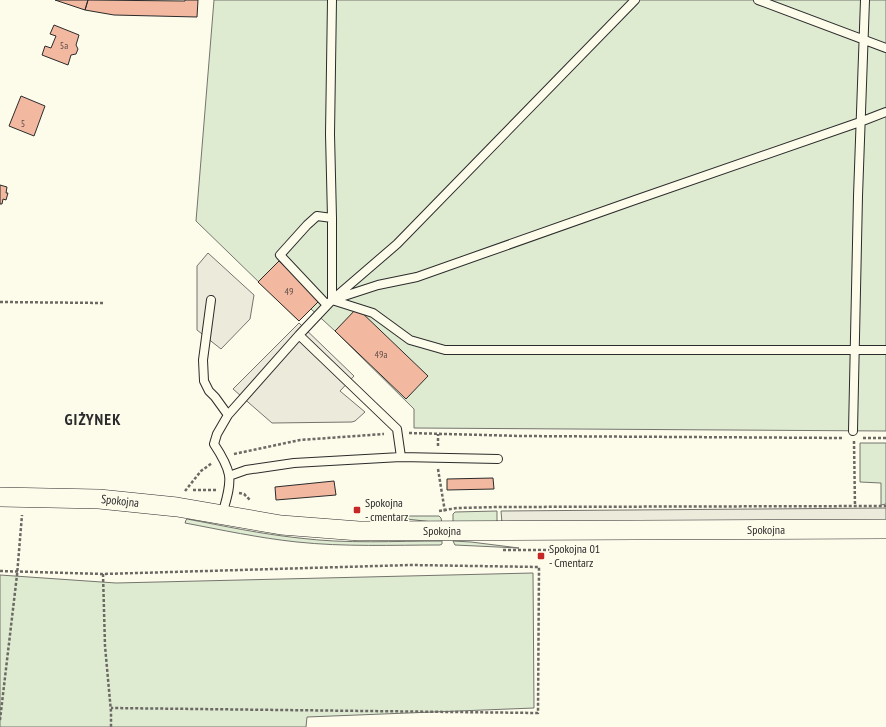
<svg xmlns="http://www.w3.org/2000/svg" width="886" height="727" font-family="'PT Sans Narrow',sans-serif">
	<style>
		.green { fill: #deebd1; stroke: #74746e }
		.parking { fill: #eceadb; stroke: #74746e }
		.building { fill: #f2b8a0; stroke: #2b2b2b }
		.lines { fill: none; stroke-linecap: round; stroke-linejoin: round }
		.service-casing { stroke: #2b2b2b; stroke-width: 10 }
		.tertiary-casing { stroke: #2b2b2b; stroke-width: 20 }
		.path { stroke: #6a6964; stroke-width: 2.5; stroke-dasharray: 3 2; stroke-linecap: butt }
		.service { stroke: #fdfbea; stroke-width: 8 }
		.tertiary { stroke: #fdfbea; stroke-width: 19 }
		.poi-dot { fill: #c62828; stroke: #fdfbea; stroke-width: 1.5 }
		.labels { text-anchor: middle; stroke-width: 3; stroke-linejoin: round; paint-order: stroke }
		.number-label { font-size: 10px; fill: #5d4e48 }
		.street-label { font-size: 12px; fill: #2b2b2b; stroke: #fdfbea }
		.poi-label { font-size: 12px; fill: #2b2b2b; stroke: #fdfbea; text-anchor: start }
		.district-label { font-size: 16px; font-weight: bold; letter-spacing: 1px; fill: #2b2b2b; stroke: #fdfbea }
	</style>
	<rect width="100%" height="100%" fill="#fdfbea"/>
	<path class="green" d="M214,0H886V431L414,428V409L335,331L311,309L299,321L196,221Z
		M860,443H886V504L881,505V483L860,482Z
		M497,511V522H453V514L455,512Z
		M380,516H439L441,518L442,523Z
		M187,519C224,526 261,534 299,538C346,544 395,541 442,541V544L440,545C393,545 344,547 297,542C259,538 222,530 185,523L186,520Z
		M453,541L471,542L519,548L455,545Z
		M533,573L534,708L307,717L306,727H0V575L116,583Z"/>
	<path class="parking" d="M208,253L254,295L250,319L221,349L197,330V266Z
		M299,323L354,376L340,391L365,412L355,421L352,422L272,423L233,389Z
		M886,508V521L502,523L501,511Z"/>
	<path class="building" d="M55,0H88L85,10Z
		M88,0L185,1V0H198L197,17L114,15L85,10Z
		M54,25L79,35L76,45L78,49L76,54L71,55L68,65L42,55L45,46L51,48L56,36L50,34Z
		M21,96L45,106L34,136L9,126Z
		M0,185L7,187L6,193H8L6,200L3,199L2,204H0Z
		M279,261L320,300L299,321L258,282Z
		M357,308L428,376L406,399L335,331Z
		M493,478L494,489L447,490V479Z
		M334,481L336,495L276,500L275,487Z"/>
	<g class="lines">
		<g class="service-casing">
			<path id="service" d="M332,0L330,134L332,218V300
				M758,0L886,48
				M211,300L203,360L204,381L209,391L215,397L228,415
				M332,300L378,285L417,277L635,200L860,122L886,112
				M332,300L373,313L410,340L445,350H886
				M327,305L280,255L307,225L317,216L332,218
				M299,335L332,300L397,244L635,0
				M853,431L858,196L865,0
				M229,476L246,470L294,463L401,457L498,459
				M222,515C225,503 231,488 229,475C227,464 220,453 214,444L217,434L228,415L299,335L397,429L401,457"/>
		</g>
		<g class="tertiary-casing">
			<path id="tertiary" d="M0,497L99,499L177,507L281,525L359,531L886,529"/>
		</g>
		<path class="path" d="M0,302L105,303
			M409,433L521,436L844,438
			M863,438H886
			M854,441L855,507
			M438,446V434
			M234,454L300,440L384,434
			M438,469L445,512
			M193,490H216
			M185,491L201,471L212,463
			M239,493L244,494L251,501
			M439,511L457,508L498,507L886,506
			M503,550H567
			M0,571L103,574L411,565L539,567L538,713L111,708
			M103,574L105,646L111,712V727
			M0,720L17,575L22,515"/>
		<use href="#service" class="service"/>
		<use href="#tertiary" class="tertiary"/>
	</g>
	<g class="poi-dot">
		<rect x="353" y="506" width="8" height="8" rx="2"/>
		<rect x="537" y="552" width="8" height="8" rx="2"/>
	</g>
	<g class="labels">
		<g class="number-label">
			<text x="64" y="49">5a</text>
			<text x="23" y="127">5</text>
			<text x="289" y="295">49</text>
			<text x="381" y="358">49a</text>
		</g>
		<g class="street-label">
			<text transform="translate(120 501) rotate(6)" y="4">Spokojna</text>
			<text x="766" y="534">Spokojna</text>
			<text x="442" y="535">Spokojna</text>
		</g>
		<g class="poi-label">
			<text x="365" y="507">Spokojna<tspan x="365" dy="14">- cmentarz</tspan></text>
			<text x="549" y="553">Spokojna 01<tspan x="549" dy="14">- Cmentarz</tspan></text>
		</g>
		<g class="district-label">
			<text x="93" y="425">GIŻYNEK</text>
		</g>
	</g>
</svg>
